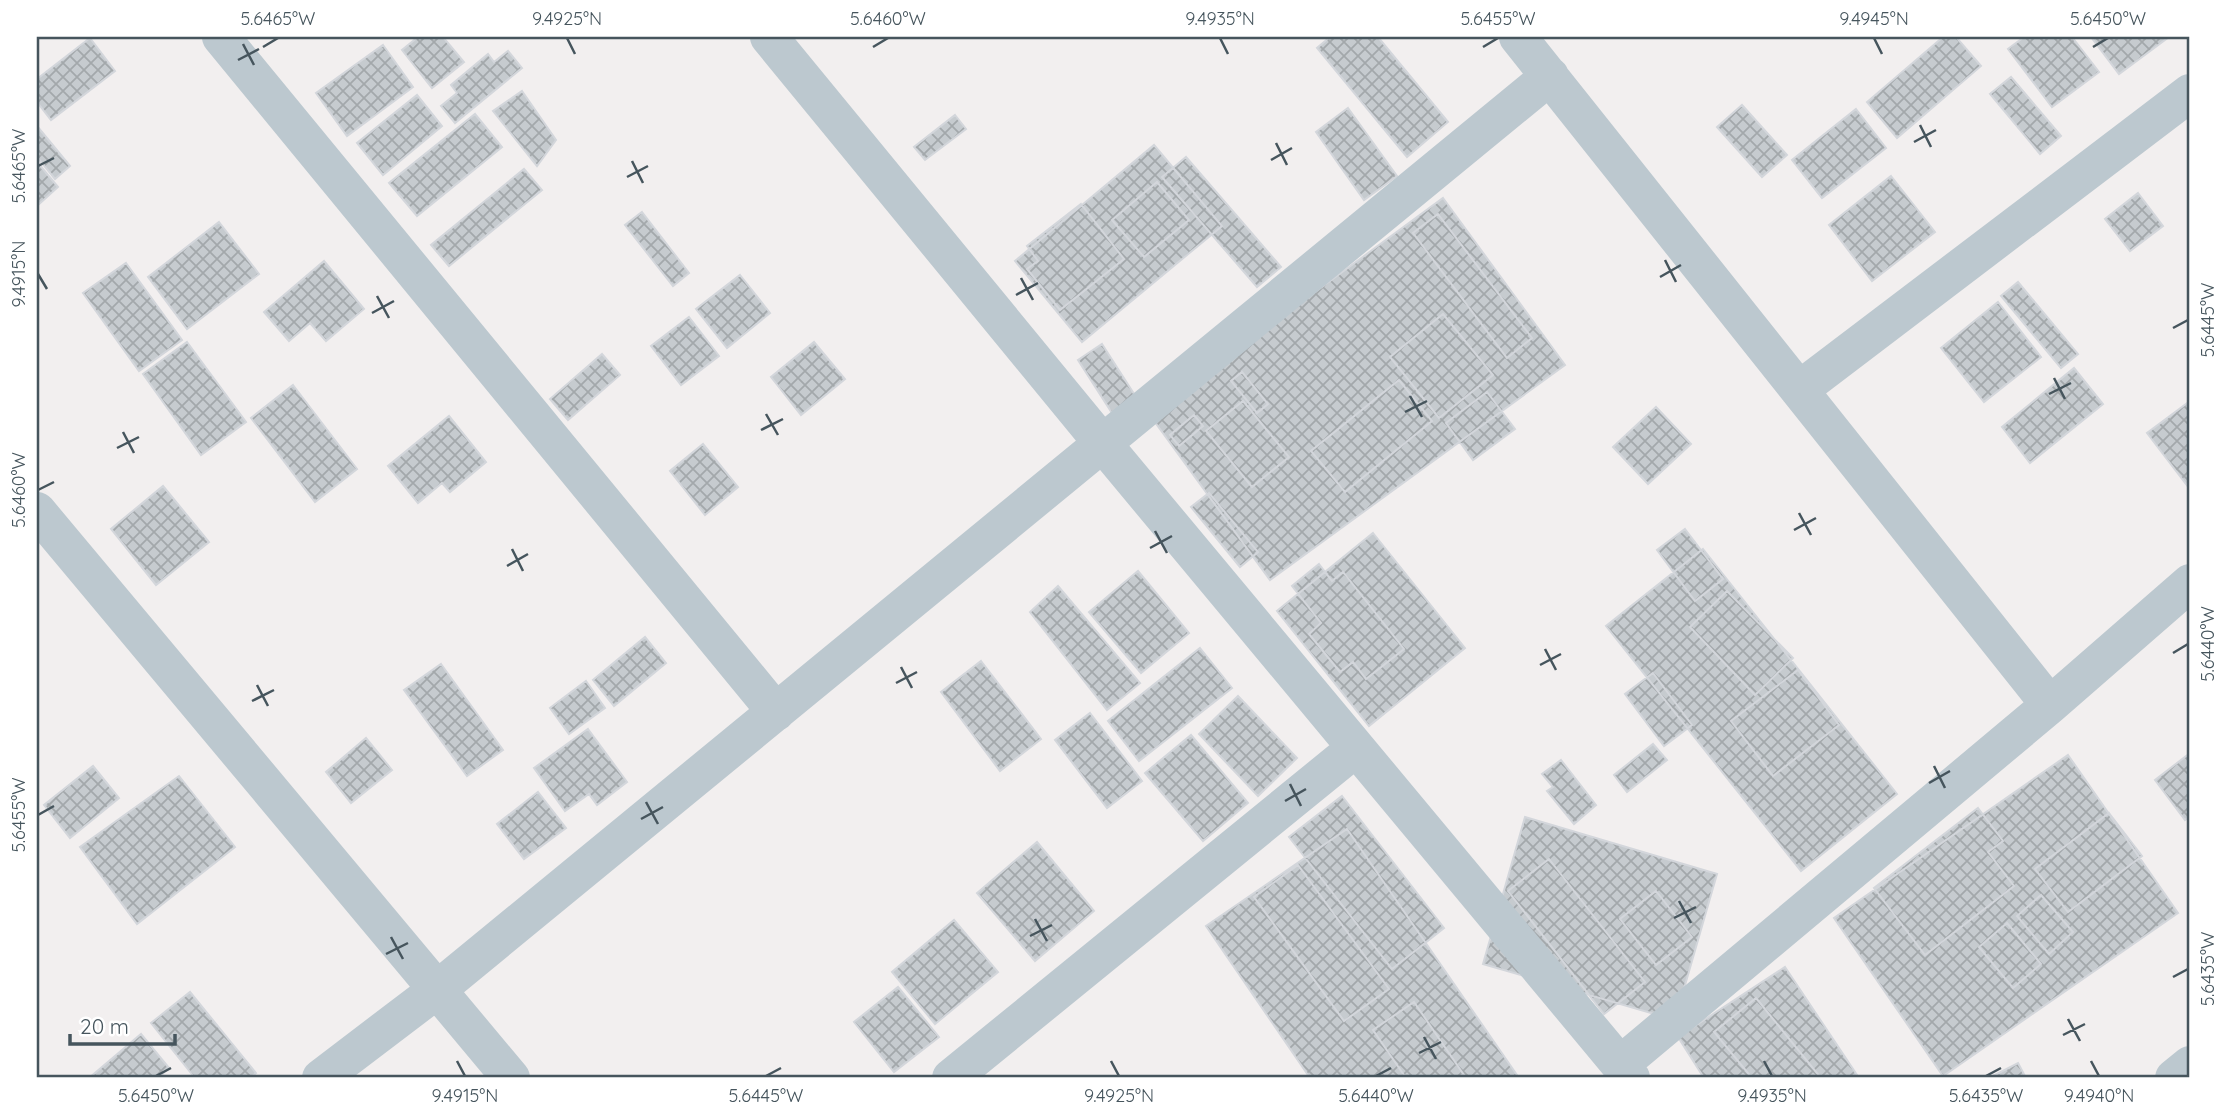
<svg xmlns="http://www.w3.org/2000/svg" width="2227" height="1115" font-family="Quicksand,sans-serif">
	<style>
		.building { fill: url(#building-cross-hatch); stroke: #d3d6db; stroke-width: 2 }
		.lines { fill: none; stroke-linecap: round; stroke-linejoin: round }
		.street { stroke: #bcc8cf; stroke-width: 38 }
		.ticks { fill: none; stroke: #46555d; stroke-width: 2.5 }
		.neatline { fill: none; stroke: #46555d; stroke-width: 2.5 }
		.ticks-label { font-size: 18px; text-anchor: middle; fill: #46555d }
	</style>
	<defs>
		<pattern id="building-cross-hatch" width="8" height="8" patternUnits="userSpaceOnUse" patternTransform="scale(1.75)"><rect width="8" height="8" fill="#c6cbcf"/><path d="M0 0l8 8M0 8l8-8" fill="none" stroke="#a3a8ab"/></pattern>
	</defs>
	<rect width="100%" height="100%" fill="#f2efef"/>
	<path class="building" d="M418,37H443L464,62L432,88L402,50Z
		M1330,37H1378L1448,122L1407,157L1317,48Z
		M1943,37H1956L1981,66L1897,138L1867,102Z
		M2024,37H2072L2099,72L2052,107L2008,49Z
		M2091,37H2169L2119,74Z
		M90,38L115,71L51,120L37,102V79Z
		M383,45L413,87L347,136L316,93Z
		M508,51L522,68L455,123L441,106L457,93L451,85L488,54L494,62Z
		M2011,77L2061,136L2040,154L1990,94Z
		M522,91L556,140L537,166L493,111Z
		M417,95L442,126L383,175L357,143Z
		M1742,105L1787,155L1762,177L1717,127Z
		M1348,108L1397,176L1364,200L1316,132Z
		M1856,109L1886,148L1822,198L1792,160Z
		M475,114L502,147L417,216L389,183Z
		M955,115L966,129L925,160L914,147Z
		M37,126L70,166L55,179L37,157Z
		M1154,145L1222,226L1082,342L1015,261Z
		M1186,157L1281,267L1257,287L1162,177Z
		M37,162L58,187L37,206Z
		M524,169L542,190L449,266L431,245Z
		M1891,176L1935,232L1872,281L1829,225Z
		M1157,182L1189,220L1144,257L1112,220Z
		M2138,193L2163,226L2130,251L2105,219Z
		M1443,198L1565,365L1270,580L1149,414Z
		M1081,204L1124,259L1060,310L1027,269L1038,261L1027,246Z
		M642,212L689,273L673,286L625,225Z
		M1438,214L1532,338L1507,358L1413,233Z
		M219,222L259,274L187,329L148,277Z
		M324,261L364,309L326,341L310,323L289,341L264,312Z
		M126,263L182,340L139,371L83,293Z
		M740,275L770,313L727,348L696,309Z
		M2018,282L2078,354L2061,368L2001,296Z
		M1998,302L2041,357L1984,402L1941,348Z
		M1443,314L1493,375L1439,418L1390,357Z
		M689,317L719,356L681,385L651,346Z
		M187,342L246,422L201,455L143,374Z
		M814,342L845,379L801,415L771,377Z
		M1102,344L1136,397L1112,413L1078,360Z
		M602,354L620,375L568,420L550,399Z
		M2074,368L2103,404L2030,463L2002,427Z
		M1242,372L1268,404L1257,413L1231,381Z
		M1399,380L1432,421L1345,492L1311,451Z
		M293,385L357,469L315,502L251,418Z
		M1487,392L1515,429L1473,460L1446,423Z
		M1243,401L1289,457L1252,487L1206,431Z
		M2190,401V487L2189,488L2147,433Z
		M1656,407L1691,444L1648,484L1613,447Z
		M1194,415L1203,426L1179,446L1170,435Z
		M449,416L486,462L450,492L442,483L418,503L388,466Z
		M703,444L738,487L705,515L670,471Z
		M163,486L209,542L156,585L111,529Z
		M1209,493L1258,552L1240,567L1191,507Z
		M1685,529L1723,579L1695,601L1657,550Z
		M1373,533L1465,648L1369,726L1277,611Z
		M1703,549L1897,794L1801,871L1606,626Z
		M1319,564L1332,581L1343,572L1404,649L1366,679L1353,662L1340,672L1309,634L1321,623L1292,586Z
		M1138,571L1189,633L1141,673L1089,612Z
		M1058,586L1140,683L1107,710L1030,612Z
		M1727,591L1793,658L1755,695L1690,627Z
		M645,637L666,663L614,706L593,680Z
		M1200,648L1232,688L1139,761L1108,721Z
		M981,661L1041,739L1000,771L941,692Z
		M441,664L503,750L467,776L404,690Z
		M1798,670L1839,725L1773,776L1731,721Z
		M1653,673L1692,725L1664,746L1625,694Z
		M586,681L605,708L569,734L550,708Z
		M1238,696L1297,758L1258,796L1199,734Z
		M1090,713L1142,781L1107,808L1055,740Z
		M588,729L627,782L597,805L589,794L565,811L534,768Z
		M1191,735L1248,803L1203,841L1145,773Z
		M366,738L392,770L351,803L326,772Z
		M1653,744L1667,760L1627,792L1614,775Z
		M2190,753V816L2185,820L2155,780Z
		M2068,755L2178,913L1943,1076L1834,918Z
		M1561,760L1596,805L1574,824L1547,791L1553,787L1542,774Z
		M93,766L119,798L70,838L44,805Z
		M179,776L235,847L137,924L80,847Z
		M538,792L566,828L524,859L497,824Z
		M1342,796L1444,928L1392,969L1289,837Z
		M1978,808L2003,841L1988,852L2014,886L1925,955L1874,888Z
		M2109,813L2142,856L2068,912L2035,869Z
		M1525,817L1717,874L1675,1020L1483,964Z
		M1347,829L1519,1078H1310L1206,926Z
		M1037,842L1094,911L1035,961L977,893Z
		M1549,859L1645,982L1604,1014L1508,891Z
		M1298,865L1389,989L1344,1021L1254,897Z
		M1656,891L1692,937L1656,965L1620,919Z
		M2041,895L2073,932L2049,954L2017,916Z
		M954,920L998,972L935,1024L892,972Z
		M2007,923L2041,964L2013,988L1979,947Z
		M1785,967L1859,1078H1704L1678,1037Z
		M898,987L939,1037L894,1072L854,1022Z
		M190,992L256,1073L250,1078H195L151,1023Z
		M1756,998L1821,1078H1752L1714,1032Z
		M1414,1002L1466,1078H1406L1373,1030Z
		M141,1034L169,1068L158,1078H89Z
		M2018,1063L2026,1078H1989Z"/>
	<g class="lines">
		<path class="street" d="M221,37L776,712
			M769,37L1104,445L1631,1078
			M1518,37L2050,705
			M1799,390L2190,93
			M37,511L511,1078
			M1621,1064L2050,705L2190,583
			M321,1078L438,989L1550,76
			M951,1078L1356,748
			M2174,1078L2190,1065"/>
	</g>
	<path class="ticks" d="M567,38L575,54M1220,38L1228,54M1874,38L1882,54M243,44L254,65M263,47L278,38M873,47L888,38M1483,47L1498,38M2093,47L2108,38M238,60L259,49M1920,125L1931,147M1914,142L1936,130M1276,143L1287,165M1271,160L1292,148M632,161L643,183M38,166L54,158M627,177L648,166M1665,260L1676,282M38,274L47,289M1660,277L1681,265M1021,278L1033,300M1016,295L1038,283M377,296L389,318M372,313L394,301M2173,328L2188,320M2054,378L2065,399M2049,394L2071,383M1410,396L1422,417M1405,412L1427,401M766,414L778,435M761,430L783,419M123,432L134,453M117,448L139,437M38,490L54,482M1799,513L1811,535M1794,530L1816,518M1155,531L1167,553M1150,548L1172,536M512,549L523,571M507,566L528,554M1545,649L1556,670M2173,653L2188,644M1540,665L1561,654M901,667L912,688M896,683L917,672M257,685L268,706M252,701L274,690M1934,766L1945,788M1929,783L1950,771M1290,784L1301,806M1285,801L1306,789M646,802L658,824M38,815L54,806M641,819L663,807M1679,901L1691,923M1674,918L1696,907M1035,919L1047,941M1030,936L1052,925M391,937L403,959M386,954L408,943M2173,977L2188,969M2068,1019L2080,1041M2063,1035L2085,1024M1424,1037L1436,1059M1419,1053L1441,1042M457,1061L465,1076M1111,1061L1119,1076M1764,1061L1772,1076M2091,1061L2099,1076M156,1076L171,1068M766,1076L781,1068M1376,1076L1391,1068M1986,1076L2001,1068"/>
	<rect width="2227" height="1115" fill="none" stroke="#ffffff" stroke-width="77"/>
	<path d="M70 1034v10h105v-10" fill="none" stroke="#46555d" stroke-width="3.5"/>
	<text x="80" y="1034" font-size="21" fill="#46555d" stroke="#ffffff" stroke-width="5" paint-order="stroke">20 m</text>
	<rect x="38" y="38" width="2150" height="1038" class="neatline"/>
	<g class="ticks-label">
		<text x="278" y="25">5.6465°W</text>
		<text x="567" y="25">9.4925°N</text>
		<text x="888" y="25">5.6460°W</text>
		<text x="1220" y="25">9.4935°N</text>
		<text x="1498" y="25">5.6455°W</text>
		<text x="1874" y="25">9.4945°N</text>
		<text x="2108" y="25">5.6450°W</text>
		<text transform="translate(19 166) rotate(-90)" y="6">5.6465°W</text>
		<text transform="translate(19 274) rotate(-90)" y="6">9.4915°N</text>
		<text transform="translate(2208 320) rotate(-90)" y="6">5.6445°W</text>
		<text transform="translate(19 490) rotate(-90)" y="6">5.6460°W</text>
		<text transform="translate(2208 644) rotate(-90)" y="6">5.6440°W</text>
		<text transform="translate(19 815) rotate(-90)" y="6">5.6455°W</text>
		<text transform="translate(2208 969) rotate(-90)" y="6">5.6435°W</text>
		<text x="156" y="1102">5.6450°W</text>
		<text x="465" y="1102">9.4915°N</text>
		<text x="766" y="1102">5.6445°W</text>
		<text x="1119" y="1102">9.4925°N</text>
		<text x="1376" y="1102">5.6440°W</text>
		<text x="1772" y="1102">9.4935°N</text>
		<text x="1986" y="1102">5.6435°W</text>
		<text x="2099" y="1102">9.4940°N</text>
	</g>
</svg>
